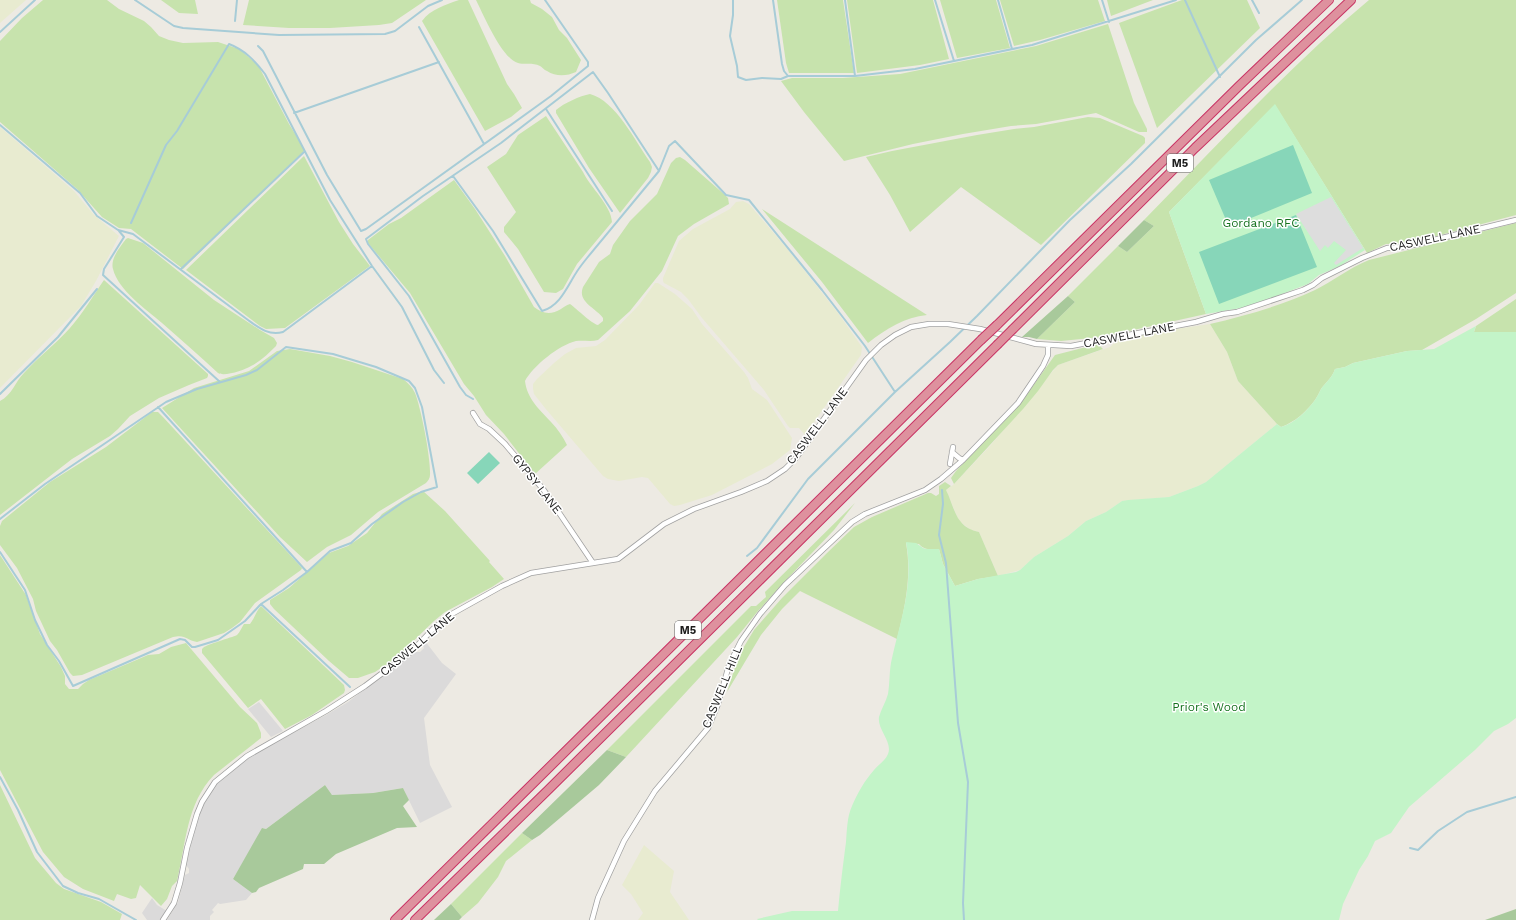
<svg xmlns="http://www.w3.org/2000/svg" width="1516" height="920" font-family="'Work Sans',sans-serif">
	<style>
		.residential { fill: #dbdada }
		.farmland { fill: #e8ebd0 }
		.grass { fill: #c7e3ad }
		.forest { fill: #a8c99b }
		.park { fill: #c3f4c8 }
		.pitch { fill: #87d6b9 }
		.parking { fill: #ddd }
		.lines { fill: none; stroke-linecap: round; stroke-linejoin: round }
		.stream { stroke: #a7ccd7; stroke-width: 2 }
		.street-casing { stroke: #a1a1a1; stroke-width: 6 }
		.highway-casing { stroke: #c93364; stroke-width: 10 }
		.street { stroke: #fff; stroke-width: 4.5 }
		.highway { stroke: #de919e; stroke-width: 8 }
		.highway-bridge-casing { stroke: #c93364; stroke-width: 10; stroke-linecap: butt }
		.highway-bridge { stroke: #de919e; stroke-width: 8 }
		.labels { text-anchor: middle; stroke-width: 3; stroke-linejoin: round; paint-order: stroke }
		.shield { fill: #fff; stroke: #616161; stroke-width: 1 }
		.shield-label { font-size: 11px; font-weight: bold; fill: #1d1d1d }
		.park-label { font-size: 12px; fill: #14711d; stroke: #fff }
		.street-label { font-size: 12px; fill: #1d1d1d; stroke: #fff }
	</style>
	<rect width="100%" height="100%" fill="#edeae3"/>
	<path class="residential" d="M425,641L442,663L456,674L424,718L430,765L452,807L420,823L403,788L373,793L332,795L325,785L266,829L263,828L233,879L252,893L246,900L220,904L218,903L212,910L214,912L210,916V920H167L178,902L185,875L189,873V869L186,865L198,815L209,794L218,782L253,754L326,715L348,702L413,652H420L424,648L423,645Z
		M259,702L283,731L271,737L248,709Z
		M152,898L157,905L167,911L160,920H147L142,913Z"/>
	<path class="farmland" d="M0,0H26L0,23Z
		M0,127L74,191L94,215L119,236L96,281L81,306L0,388Z
		M743,201L749,204L789,251L838,313L862,347L861,355L805,435L799,428H790L788,426L764,390L702,318L688,299L681,292L664,283L663,281V278L679,241L693,229L730,209L736,202Z
		M655,283H658L675,294L692,309L702,324L744,372L748,378L752,389L767,400L792,438L790,450L772,464L712,495L680,505L674,506L670,504L648,478L642,477L619,481L608,479L603,476L545,408L534,394L533,389V384L537,379L554,363L565,354L576,348L596,346L605,340L639,305Z
		M1210,324L1227,352L1238,381L1277,424L1206,482L1198,486L1169,497L1122,501L1106,512L1086,521L1068,536L1034,557L1020,570L998,576L979,532L971,530L959,521L946,490L953,485L990,446L1058,365L1110,347L1118,340L1155,332Z
		M644,845L674,871L670,892L689,920H638L643,913L631,894L622,885Z"/>
	<path class="grass" d="M43,0H107L119,9L144,21L151,27L159,36L169,40L183,43L218,42L239,49L258,65L289,124L305,150L183,269L131,229L119,228L102,217L77,189L0,122V41L22,18Z
		M161,0H195L198,14L179,13Z
		M249,0H426L392,23L379,25L330,28H289L243,25Z
		M459,0H468L507,84L514,94L522,108L511,117L485,131L422,21C431,9 445,5 459,0Z
		M476,0H530L531,3L542,9L552,17L559,30L567,38L581,60L576,72C567,76 556,77 547,71C544,70 542,67 540,66C532,62 526,65 518,63C502,59 483,14 476,0Z
		M777,0H843L854,73H789L786,63Z
		M847,0H933L949,59L920,65L857,73Z
		M940,0H996L1010,48L957,58Z
		M1000,0H1098L1105,21L1040,40L1014,46Z
		M1107,0H1153L1111,16Z
		M1182,0H1247L1260,28L1157,128L1119,23Z
		M1369,0H1516V215L1406,244H1386L1367,253L1275,105L1169,212L1206,314L1102,337L1061,341L1037,339L1075,302L1068,296L1118,246L1127,252L1154,226L1144,220C1217,145 1289,67 1369,0Z
		M1108,24L1134,103L1147,129V132H1139L1096,113L1036,124L1011,126L963,134L913,144L844,161L804,112L781,81L792,78H843L900,74L1036,46Z
		M590,94C616,101 635,141 650,162L652,167L651,172L648,178L620,213L589,168L556,113V110C564,103 580,96 590,94Z
		M546,116L583,172C590,187 611,205 612,222L577,264L563,289L556,293L544,292L518,249L504,232V227L516,212L487,167L506,154L518,135Z
		M1088,117L1100,118L1143,136L1145,138V143L1041,245L961,187L910,232L890,195L866,157L892,151L977,135L1014,129L1034,127Z
		M304,156L339,222L353,244L370,266L285,328L266,329L260,326L186,270Z
		M680,157L685,160L725,195L728,198L729,204L694,224L678,236L662,271L630,311L598,340C591,342 584,340 576,341C559,345 533,366 525,381C527,399 540,410 551,422C558,429 563,437 567,445L535,474L504,434L486,415L474,396L464,384L410,293L368,243V240L389,224L401,218L454,180L475,209L505,256L534,307C543,314 551,315 561,309C564,307 566,305 570,304C577,309 592,324 598,325L603,321V318C596,308 577,302 583,287L599,262L610,254L613,245L630,221L657,194L671,163L676,158Z
		M762,209L927,315C905,317 886,329 868,343L822,282Z
		M1516,223V293L1476,319L1422,350L1407,351L1353,363L1345,367L1335,369C1332,378 1326,382 1321,389C1319,393 1317,397 1315,400C1306,412 1295,422 1281,427L1277,424L1238,381L1227,352L1210,324C1244,316 1284,305 1315,290C1333,281 1349,268 1369,260Z
		M128,238L143,243L214,300L260,330L274,338L277,343L276,346C269,353 261,361 251,366C245,370 224,377 218,373C200,356 181,340 162,323C147,310 118,290 113,269C110,259 120,247 126,239Z
		M104,280L208,374V376L207,378L189,385L159,398L130,416L118,429L110,436L72,459L0,515V401C12,395 15,382 24,373C38,357 56,344 70,328C83,313 93,296 104,280Z
		M1516,299V332H1474L1476,326Z
		M1098,344L1103,349L1058,365L1053,370L1038,391L1023,409L954,484L951,478L956,471L1025,397L1055,355Z
		M290,349L330,356L352,362L403,379C408,383 412,387 415,393C421,408 431,459 430,475C430,478 428,481 426,483L378,512L351,535L327,547L307,562L280,537L162,408L194,388L249,371L277,351Z
		M152,412H158L163,417L302,568L301,570L255,603L240,622L232,628L224,633L197,642C186,640 186,634 173,637L82,675L73,676L70,673L57,650L50,641L36,611L33,599L17,568L0,545V526L2,521L50,482L106,447Z
		M945,482L951,486L946,490C955,508 955,527 979,532L998,576L978,579L955,586L943,564L939,549C931,549 925,551 919,544L906,543C912,576 905,607 897,639L800,591L782,609L761,635L727,692L739,655L754,630L782,598L827,553L854,527L872,517L928,493H931L936,496L939,494V486Z
		M423,491L445,511L490,561L489,562L504,579L492,587L445,612L434,621L396,658L375,672L358,678H349L329,661L274,609L270,604V600L289,588L329,553L348,546L367,533L382,514L413,494Z
		M855,503L834,530L788,578L758,611L737,637L626,757L607,750L751,606H756L766,597L765,592Z
		M0,555L26,595L40,634L61,667L65,676V684L69,689H78L83,684L89,680L127,664L148,655L159,654L171,647L186,643L240,707L257,723L261,733V738L214,775C186,804 186,844 177,881L172,886L167,899L161,906L140,885L136,898L131,899L117,894L114,901L83,889L64,877L43,852L0,770Z
		M261,606L344,685L345,690L344,693L312,715L285,729L261,699L248,708L202,653V649L204,647C209,644 236,636 237,635C240,632 242,627 244,624H250C255,618 256,611 261,606Z
		M0,785L35,858L56,883L64,889L101,902L122,914L120,920H0Z
		M522,833L532,840L506,861L498,877L478,903L462,917L451,904Z"/>
	<path class="forest" d="M1144,220L1154,226L1127,252L1118,246Z
		M1068,296L1075,302L1037,339L1029,337H1022Z
		M607,750L626,757L599,785L540,835L532,840L522,833Z
		M325,785L332,795L373,793L403,788L409,800L403,806L417,827L397,828L336,854L324,864H304L303,869L259,888L256,892L252,893L233,879L262,828L266,829Z
		M451,904L462,917L459,920H434Z
		M1516,909V920H1485Z"/>
	<path class="park" d="M1275,104L1365,250L1340,266L1319,275L1308,284L1282,294L1247,307L1206,314L1169,212Z
		M1476,326L1474,332H1516V718L1508,724L1494,731L1475,750L1409,807L1391,833L1375,841L1368,856L1359,870L1343,904L1339,920H758L757,919L792,911H838C840,888 843,865 846,842C847,830 847,817 852,806C857,794 865,780 874,770C878,765 885,761 888,754C893,742 877,729 879,717C881,709 886,702 888,694C890,683 889,670 892,658C901,618 914,585 906,542L916,543L923,548L926,549H939L943,564L955,586L978,579L1016,572L1020,570L1034,557L1068,536L1086,521L1106,512L1122,501L1128,500L1169,497L1198,486L1206,482L1277,424L1281,427C1295,423 1306,412 1315,400C1317,397 1319,393 1321,389C1326,382 1332,378 1335,369L1345,367L1353,363L1407,351L1434,349Z"/>
	<path class="pitch" d="M1293,145L1312,193L1229,227L1209,180Z
		M1296,215L1317,267L1219,304L1199,252Z
		M489,452L500,463L478,484L467,473Z"/>
	<path class="parking" d="M1331,197L1363,248L1336,265L1334,263L1346,250L1334,241L1328,248L1325,245L1320,251L1296,214Z"/>
	<g class="lines">
		<path class="stream" d="M135,0L174,26L183,28L279,35L385,34L395,31L428,6L442,0
			M733,0V15L730,36L737,66L738,77L746,80L762,78L781,79L788,76H855L915,69L1032,45L1176,0
			M773,0L782,64L784,71L788,76
			M845,0L855,76
			M935,0L954,61
			M998,0L1012,49
			M1102,0L1109,22
			M1185,0L1220,77
			M1252,0L1259,13
			M235,21L237,0
			M419,27L484,144
			M0,32L35,0
			M258,46L263,51L327,175L361,231L366,229L551,96L588,66V62L545,0
			M546,109L612,211
			M294,113L439,62
			M0,125L80,193L97,216L118,230L133,234L248,320C259,328 269,336 283,332L372,266
			M453,176L493,231L542,311C560,306 567,287 576,273C579,268 583,263 587,258L659,171
			M131,223L166,145L177,131L229,44C245,50 255,61 265,74L330,200L372,266L402,307L434,370L444,383
			M119,231L124,237L104,269L103,275L220,382
			M181,269L304,152
			M0,394L58,337L97,289
			M473,399L466,395L460,387L409,296L368,244L366,239L423,196L501,143L593,72L608,93L659,171L669,146L675,141L726,195L749,200L822,290L865,346L895,392
			M158,407L307,572
			M942,490L943,504L939,535L946,563L958,723L968,782L963,903L964,920
			M0,519L45,484L166,402L197,389L246,375L257,370L286,347L333,354L376,367L409,381L415,388L422,407L437,487L421,492L403,502L372,524L351,543L330,551L307,572L283,590L261,604L245,621L218,640L195,647H192L185,640L180,639L73,686L59,661L47,645L35,620L25,590L0,552
			M747,556L757,548L808,479L895,392L950,342L977,316L1070,220L1131,164L1256,40L1302,0
			M261,604L350,687
			M0,777L18,810L37,852L63,886L78,893L99,899L136,920
			M1410,848L1418,850L1438,831L1467,812L1516,797"/>
		<g class="street-casing">
			<path id="street" d="M473,413L480,424L489,429L505,444L543,489L593,563
				M952,452L959,458L963,460
				M950,464L953,447
				M163,920L174,903L180,883L187,848L197,814L202,802L215,782L247,756L326,711L365,686L412,651L433,629L450,615L502,586L531,573L618,559L664,524L694,509L741,492L767,481L785,469L796,458L866,360L881,345L895,335L911,327L929,324H948L980,329L1036,344L1071,346L1196,322L1223,314L1237,312L1303,290L1313,285L1322,278L1362,258L1387,248L1405,247L1516,220
				M592,920L598,898L624,841L655,791L708,728L718,704L729,665L741,641L760,614L785,585L852,522L865,514L925,490L941,479L963,460L1018,403L1043,366L1048,355V345"/>
		</g>
		<g class="highway-casing">
			<path id="highway" d="M997,325L1240,85L1329,0
				M1013,329L1195,148L1351,0
				M395,920L981,340
				M415,920L547,791L997,345"/>
		</g>
		<use href="#street" class="street"/>
		<use href="#highway" class="highway"/>
		<g class="highway-bridge-casing">
			<path id="highway-bridge" d="M981,340L997,325
				M997,345L1013,329"/>
		</g>
		<use href="#highway-bridge" class="highway-bridge"/>
	</g>
	<g class="labels">
		<g class="shield">
			<rect x="1167" y="154" width="26" height="18" rx="3"/>
			<rect x="675" y="621" width="26" height="18" rx="3"/>
		</g>
		<g class="shield-label">
			<text x="1180" y="167">M5</text>
			<text x="688" y="634">M5</text>
		</g>
		<g class="park-label">
			<text x="1261" y="227">Gordano RFC</text>
			<text x="1209" y="711">Prior's Wood</text>
		</g>
		<g class="street-label">
			<text transform="translate(1435 238) rotate(-12)" y="4">CASWELL LANE</text>
			<text transform="translate(1129 335) rotate(-11)" y="4">CASWELL LANE</text>
			<text transform="translate(817 426) rotate(-53)" y="4">CASWELL LANE</text>
			<text transform="translate(537 484) rotate(52)" y="4">GYPSY LANE</text>
			<text transform="translate(417 644) rotate(-40)" y="4">CASWELL LANE</text>
			<text transform="translate(722 687) rotate(-68)" y="4">CASWELL HILL</text>
		</g>
	</g>
</svg>
